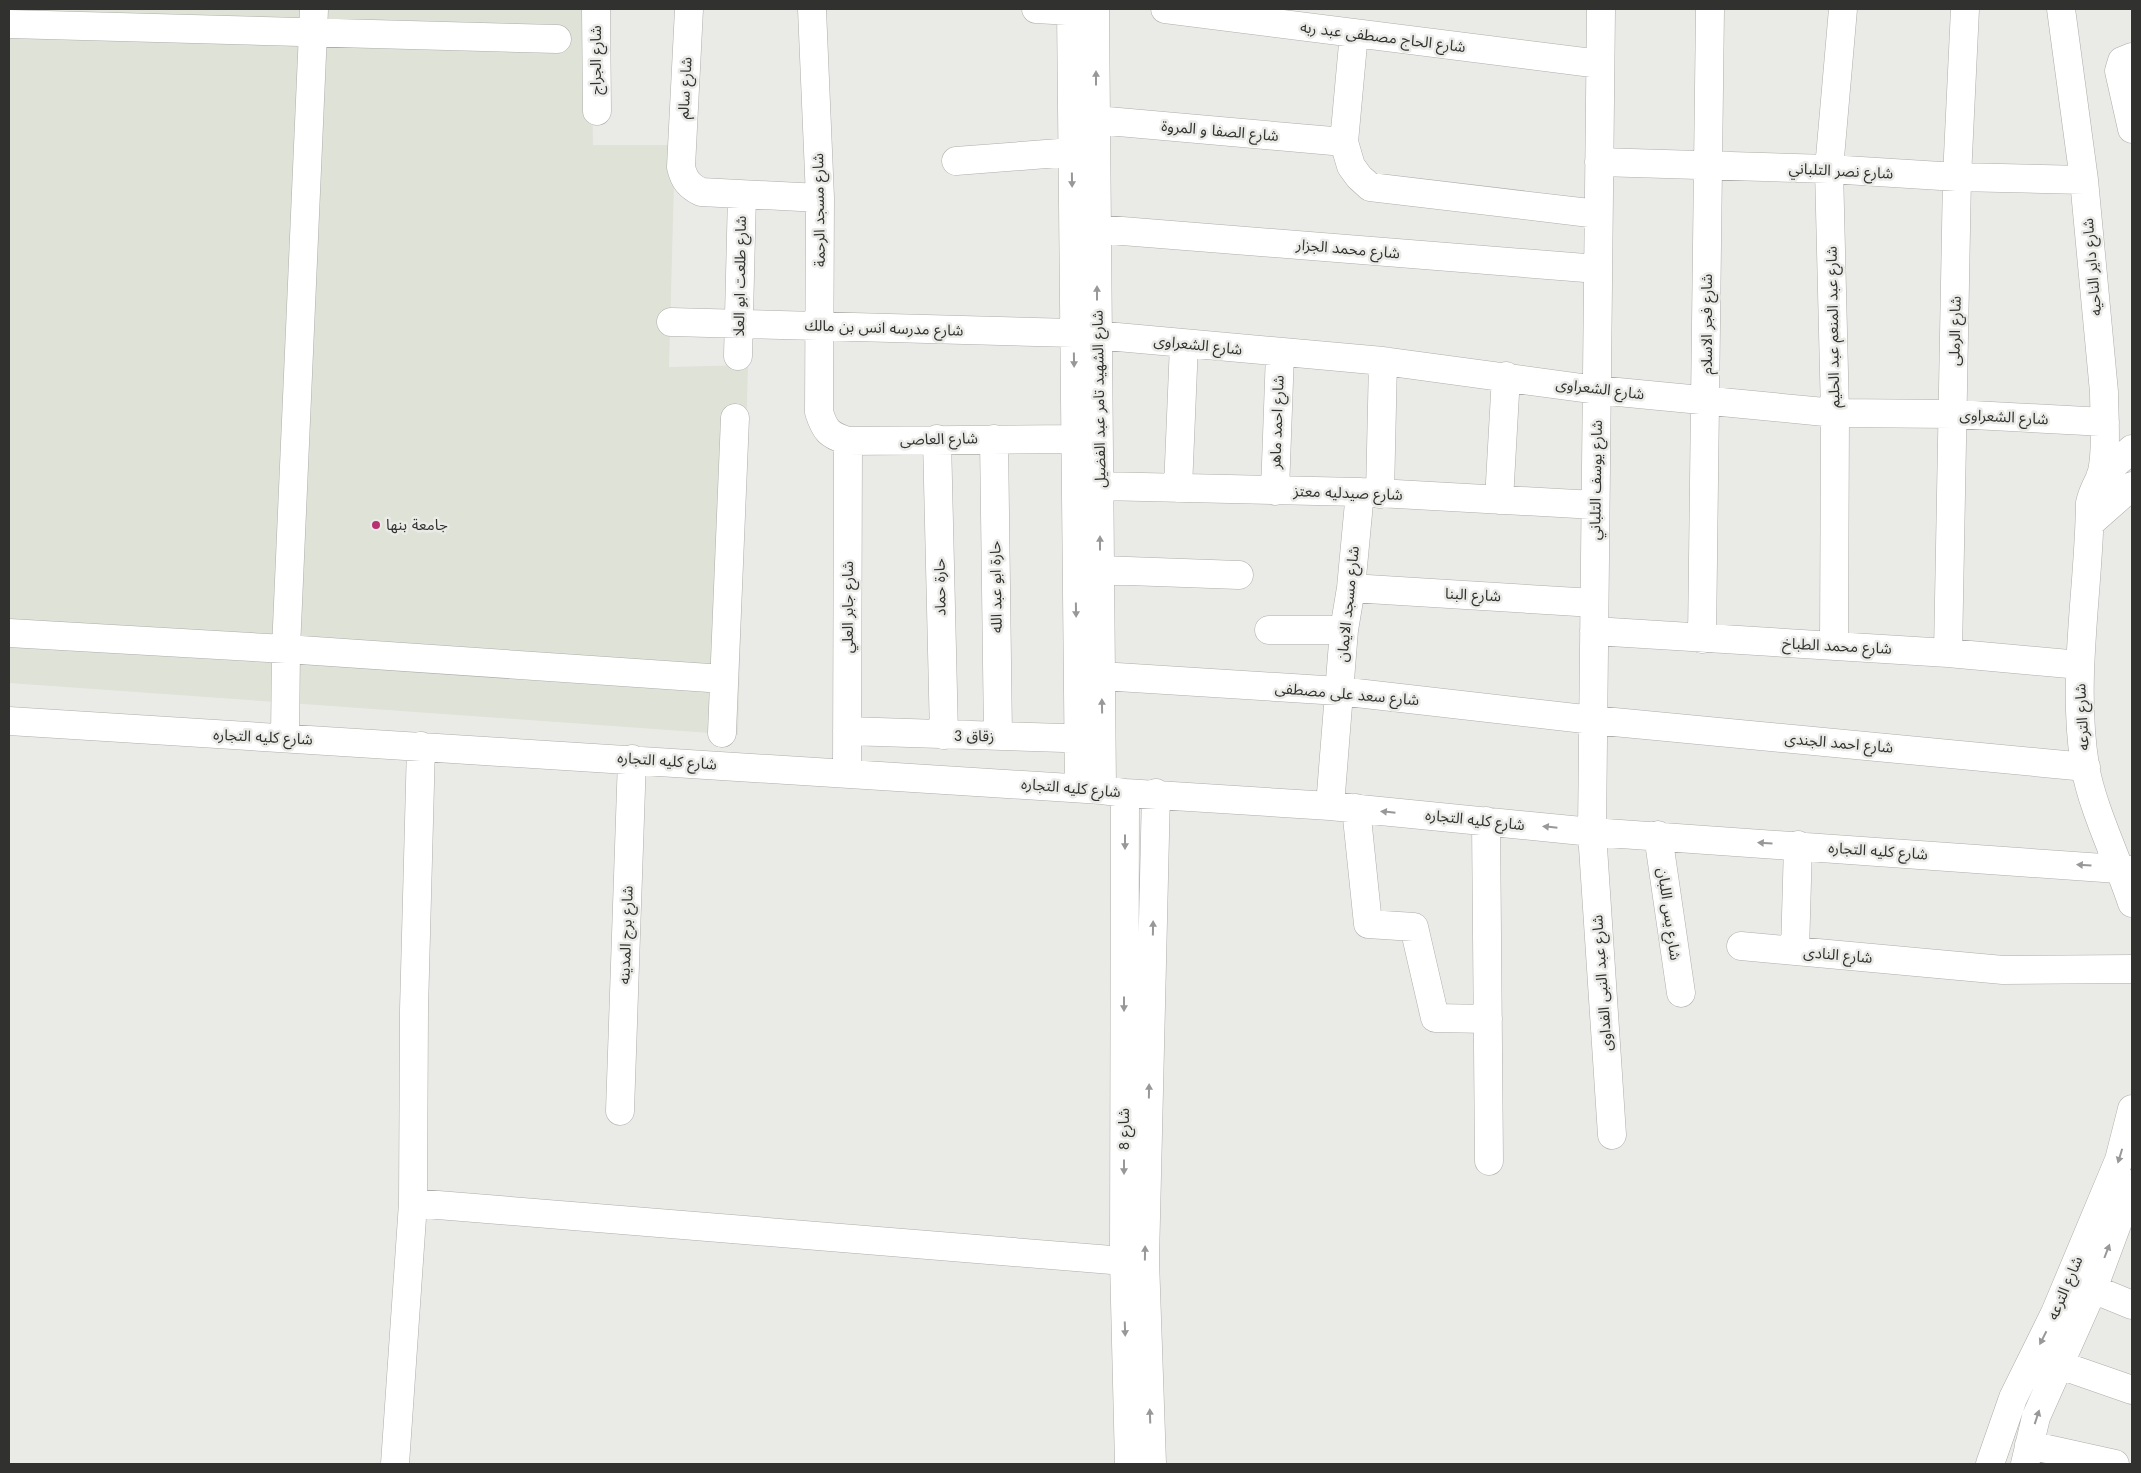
<svg xmlns="http://www.w3.org/2000/svg" width="2141" height="1473" font-family="Jost,'Noto Sans Arabic',sans-serif">
	<style>
		.built { fill: #dfe2d7 }
		.lines { fill: none; stroke-linecap: round; stroke-linejoin: round }
		.minor-casing { stroke: #adaeaa; stroke-width: 29 }
		.minor { stroke: #fff; stroke-width: 28 }
		.oneway { fill: #989898 }
		.poi-dot { fill: #b73072; stroke: #eaebe7; stroke-width: 2 }
		.labels { text-anchor: middle; stroke-width: 5; stroke-linejoin: round; paint-order: stroke }
		.street-label { font-size: 15px; fill: #313130; stroke: #eaebe7 }
		.poi-label { font-size: 15px; fill: #313130; stroke: #eaebe7; text-anchor: start }
	</style>
	<rect width="100%" height="100%" fill="#eaebe7"/>
	<path class="built" d="M9,9H591L593,145H675L669,367L748,365L738,735L9,683Z"/>
	<g class="lines">
		<g class="minor-casing">
			<path id="minor" d="M596,9L597,111
				M689,9L681,167C684,180 689,186 701,192L820,198
				M812,9L820,198L819,412C825,431 829,435 848,441L1075,439
				M1036,9L1071,11
				M1071,9L1079,788
				M1095,9L1102,790
				M1165,9L1600,64
				M1601,9L1592,832L1612,1135
				M2061,9L2084,180L2104,392C2104,414 2108,458 2100,478C2096,486 2092,493 2090,503C2089,591 2071,678 2085,766C2092,808 2118,860 2132,903
				M9,24L557,39
				M1354,33L1344,142L1351,166L1359,177L1370,187L1598,214
				M2132,57L2122,61L2119,71L2132,129
				M1096,120L1344,142
				M956,161L1072,152
				M1599,162L1829,169L1957,177L2084,180
				M1097,229L1598,269
				M671,322L1073,333L1383,361L1597,390L1835,413L1954,414L2105,422
				M738,356L742,195
				M937,439L944,735
				M994,439L998,736
				M2100,477L2132,449
				M1100,486L1360,492L1595,505
				M1178,488L1184,344
				M1275,491L1280,353
				M1380,494L1383,361
				M1499,500L1506,376
				M2090,523L2132,486
				M1100,570L1239,575
				M1351,588L1594,603
				M1269,630H1344
				M1594,631L1948,653L2080,665
				M9,633L286,649L724,679
				M1702,639L1710,9
				M1834,646L1835,413L1829,169L1843,9
				M1948,653L1957,177L1965,9
				M1101,676L1339,691L1593,720L2086,767
				M9,721L1102,790L1125,793L1330,806L1592,832L2132,870
				M847,731L1095,739
				M722,733L735,418
				M285,738L286,649L314,9
				M847,772L848,441
				M1125,793L1124,1261L1129,1464
				M1330,806L1344,630L1351,588L1360,492
				M1356,808L1368,924L1414,927L1435,1018L1488,1019
				M1486,821L1489,1161
				M1658,835L1681,993
				M1741,946L2003,970L2132,969
				M1795,951L1798,845
				M620,1111L632,759
				M413,1203L1124,1261
				M2093,1289L2132,1305
				M2060,1365L2132,1390
				M2029,1445L2115,1464
				M395,1464L413,1203L414,1010L421,746
				M1152,1464L1145,1260L1156,793
				M1990,1464L2013,1398L2055,1313L2119,1160L2132,1109
				M2025,1464L2036,1417L2093,1289L2132,1184"/>
		</g>
		<use href="#minor" class="minor"/>
	</g>
	<defs><path id="oneway-solid" d="M-6-.8H1V-3.2L6.5 0L1 3.2V.8H-6Z" transform="scale(1.25)"/></defs>
	<g class="oneway">
		<use href="#oneway-solid" transform="translate(1096 78) rotate(-90)"/>
		<use href="#oneway-solid" transform="translate(1072 180) rotate(89)"/>
		<use href="#oneway-solid" transform="translate(1097 293) rotate(-90)"/>
		<use href="#oneway-solid" transform="translate(1074 360) rotate(89)"/>
		<use href="#oneway-solid" transform="translate(1100 543) rotate(-90)"/>
		<use href="#oneway-solid" transform="translate(1076 610) rotate(89)"/>
		<use href="#oneway-solid" transform="translate(1102 706) rotate(-91)"/>
		<use href="#oneway-solid" transform="translate(1388 812) rotate(-174)"/>
		<use href="#oneway-solid" transform="translate(1550 827) rotate(-174)"/>
		<use href="#oneway-solid" transform="translate(1125 842) rotate(90)"/>
		<use href="#oneway-solid" transform="translate(1765 843) rotate(-176)"/>
		<use href="#oneway-solid" transform="translate(2084 865) rotate(-176)"/>
		<use href="#oneway-solid" transform="translate(1153 928) rotate(-89)"/>
		<use href="#oneway-solid" transform="translate(1124 1004) rotate(90)"/>
		<use href="#oneway-solid" transform="translate(1149 1091) rotate(-89)"/>
		<use href="#oneway-solid" transform="translate(2120 1156) rotate(107)"/>
		<use href="#oneway-solid" transform="translate(1124 1167) rotate(90)"/>
		<use href="#oneway-solid" transform="translate(2107 1251) rotate(-69)"/>
		<use href="#oneway-solid" transform="translate(1145 1253) rotate(-89)"/>
		<use href="#oneway-solid" transform="translate(1125 1329) rotate(88)"/>
		<use href="#oneway-solid" transform="translate(2043 1338) rotate(117)"/>
		<use href="#oneway-solid" transform="translate(1150 1416) rotate(-92)"/>
		<use href="#oneway-solid" transform="translate(2037 1417) rotate(-72)"/>
	</g>
	<circle class="poi-dot" cx="376" cy="525" r="5"/>
	<g class="labels">
		<g class="street-label">
			<text transform="translate(1383 37) rotate(7)" y="5">شارع الحاج مصطفى عبد ربه</text>
			<text transform="translate(596 60) rotate(-90)" y="5">شارع الجراج</text>
			<text transform="translate(685 88) rotate(-87)" y="5">شارع سالم</text>
			<text transform="translate(1220 131) rotate(5)" y="5">شارع الصفا و المروة</text>
			<text transform="translate(1841 171) rotate(3)" y="5">شارع نصر التلباني</text>
			<text transform="translate(819 210) rotate(-91)" y="5">شارع مسجد الرحمة</text>
			<text transform="translate(1348 249) rotate(5)" y="5">شارع محمد الجزار</text>
			<text transform="translate(2092 267) rotate(-95)" y="5">شارع داير الناحيه</text>
			<text transform="translate(740 276) rotate(-89)" y="5">شارع طلعت ابو العلا</text>
			<text transform="translate(1707 324) rotate(-90)" y="5">شارع فجر الاسلام</text>
			<text transform="translate(1833 327) rotate(-91)" y="5">شارع عبد المنعم عبد الحليم</text>
			<text transform="translate(884 328) rotate(2)" y="5">شارع مدرسه انس بن مالك</text>
			<text transform="translate(1955 331) rotate(-89)" y="5">شارع الرملى</text>
			<text transform="translate(1198 345) rotate(6)" y="5">شارع الشعراوى</text>
			<text transform="translate(1600 389) rotate(7)" y="5">شارع الشعراوى</text>
			<text transform="translate(1099 399) rotate(-91)" y="5">شارع الشهيد تامر عبد الفضيل</text>
			<text transform="translate(2004 417) rotate(3)" y="5">شارع الشعراوى</text>
			<text transform="translate(1277 422) rotate(-88)" y="5">شارع احمد ماهر</text>
			<text transform="translate(939 439) rotate(-1)" y="5">شارع العاصى</text>
			<text transform="translate(1596 480) rotate(-89)" y="5">شارع يوسف التلباني</text>
			<text transform="translate(1348 493) rotate(2)" y="5">شارع صيدليه معتز</text>
			<text transform="translate(940 587) rotate(-91)" y="5">حارة حماد</text>
			<text transform="translate(996 587) rotate(-91)" y="5">حارة ابو عبد الله</text>
			<text transform="translate(1473 595) rotate(3)" y="5">شارع البنا</text>
			<text transform="translate(1348 604) rotate(-84)" y="5">شارع مسجد الايمان</text>
			<text transform="translate(848 607) rotate(-90)" y="5">شارع جابر العلي</text>
			<text transform="translate(1837 646) rotate(3)" y="5">شارع محمد الطباخ</text>
			<text transform="translate(1347 694) rotate(5)" y="5">شارع سعد على مصطفى</text>
			<text transform="translate(2082 717) rotate(-93)" y="5">شارع الترعه</text>
			<text transform="translate(974 736) rotate(1)" y="5">زقاق 3</text>
			<text transform="translate(263 737) rotate(3)" y="5">شارع كليه التجاره</text>
			<text transform="translate(1839 743) rotate(5)" y="5">شارع احمد الجندى</text>
			<text transform="translate(667 761) rotate(4)" y="5">شارع كليه التجاره</text>
			<text transform="translate(1071 788) rotate(5)" y="5">شارع كليه التجاره</text>
			<text transform="translate(1475 820) rotate(6)" y="5">شارع كليه التجاره</text>
			<text transform="translate(1878 851) rotate(4)" y="5">شارع كليه التجاره</text>
			<text transform="translate(1669 914) rotate(82)" y="5">شارع يس اللبان</text>
			<text transform="translate(626 935) rotate(-88)" y="5">شارع برج المدينه</text>
			<text transform="translate(1838 955) rotate(5)" y="5">شارع النادى</text>
			<text transform="translate(1602 983) rotate(-94)" y="5">شارع عبد النبى الفداوى</text>
			<text transform="translate(1124 1129) rotate(-90)" y="5">شارع 8</text>
			<text transform="translate(2065 1288) rotate(-67)" y="5">شارع الترعه</text>
		</g>
		<g class="poi-label">
			<text x="386" y="530">جامعة بنها</text>
		</g>
	</g>
	<rect width="2141" height="1473" fill="none" stroke="#313130" stroke-width="20"/>
</svg>
